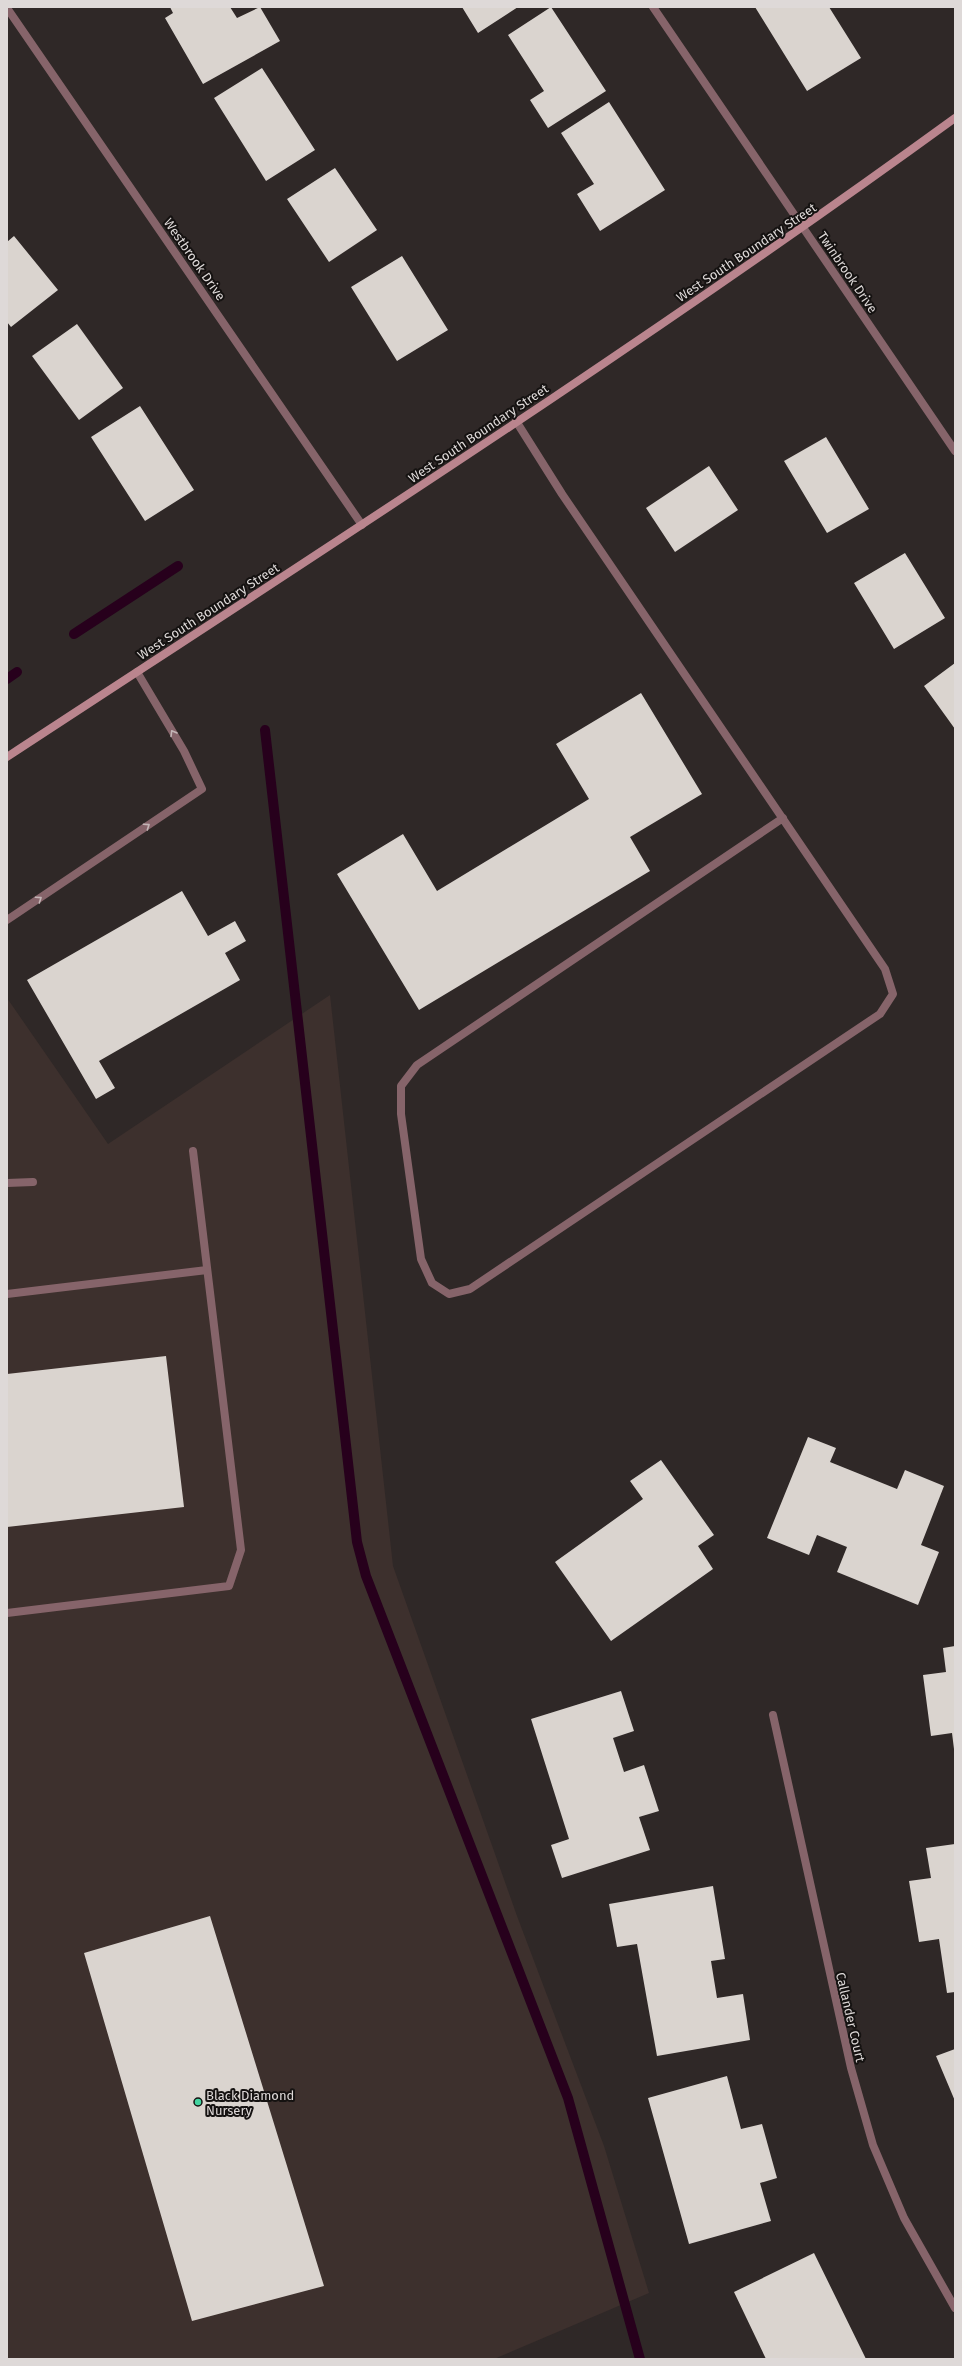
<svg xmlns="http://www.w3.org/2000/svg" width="962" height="2366" font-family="'Fira Sans',sans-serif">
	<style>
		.built { fill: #3d302d }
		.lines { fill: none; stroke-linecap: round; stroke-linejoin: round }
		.stream { stroke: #27001c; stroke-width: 10 }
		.building { fill: #dad4cf }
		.lane { stroke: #86646a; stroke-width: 8 }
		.street { stroke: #86646a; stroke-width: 8 }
		.secondary { stroke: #ba858e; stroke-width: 8 }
		.oneway { stroke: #c4b6b7 }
		.poi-dot { fill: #43d4a0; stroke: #151211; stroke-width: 1.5 }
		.labels { text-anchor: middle; stroke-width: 4; stroke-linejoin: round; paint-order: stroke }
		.street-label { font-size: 13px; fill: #ded9d8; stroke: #151211 }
		.poi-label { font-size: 13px; fill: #ded9d8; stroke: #151211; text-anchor: start }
	</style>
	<rect width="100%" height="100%" fill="#2f2827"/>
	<path class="built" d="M330,995L393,1566L517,1916L604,2146L649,2293L494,2359H7V998L108,1144Z"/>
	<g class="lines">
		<path class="stream" d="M74,634L178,566
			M7,679L17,672
			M265,730L357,1542L366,1576L568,2098L640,2359"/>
	</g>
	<path class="building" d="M170,7H230L237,18L260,7L280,41L203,84L165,18L173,13Z
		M462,7H518L478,33Z
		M551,7L606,91L548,128L530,100L544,91L508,35Z
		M755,7H829L861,58L807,91Z
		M262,68L315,150L266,181L214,98Z
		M609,102L665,190L600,231L577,194L594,184L561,133Z
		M335,168L377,230L329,262L287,199Z
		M14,236L58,290L11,327L7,322V242Z
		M402,256L448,330L397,361L351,287Z
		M77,324L123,388L79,420L32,356Z
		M140,406L194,490L145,521L91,437Z
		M826,437L869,509L827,533L784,461Z
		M709,466L738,510L675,552L646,508Z
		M905,553L945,618L894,649L854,583Z
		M955,663V729L924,686Z
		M641,693L702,794L630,837L650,871L419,1010L337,874L403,834L437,891L589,799L556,744Z
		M182,891L208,936L235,921L246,941L225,953L240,980L99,1061L115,1088L96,1099L27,980Z
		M166,1356L184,1507L7,1527V1374Z
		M808,1437L836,1448L830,1462L897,1489L905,1470L944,1486L921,1545L939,1552L918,1605L837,1572L847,1547L817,1535L809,1555L767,1538Z
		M661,1460L714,1535L698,1546L713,1569L611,1641L555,1562L643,1499L630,1481Z
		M955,1646V1749H954L952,1733L931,1736L923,1675L946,1672L943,1648Z
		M621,1691L634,1731L613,1738L624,1772L644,1765L659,1811L639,1817L650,1850L562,1878L551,1845L569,1839L531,1719Z
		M955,1844V1992L947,1993L939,1939L919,1942L909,1881L931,1878L926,1848Z
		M713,1886L725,1959L711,1961L717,1998L743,1994L750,2040L657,2056L637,1944L617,1947L609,1904Z
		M210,1916L324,2286L192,2321L84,1953Z
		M955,2049V2101L936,2056Z
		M727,2076L741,2129L762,2124L777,2178L760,2183L771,2221L689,2244L648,2098Z
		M814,2253L866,2359H766L734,2292Z"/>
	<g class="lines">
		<path class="lane" d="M516,421L562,494L885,969L893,994L880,1014L470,1289L449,1294L432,1283L421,1259L401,1114V1086L417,1065L783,818
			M7,920L202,789L184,751L137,672
			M7,1183L33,1182
			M7,1294L207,1270
			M7,1613L229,1586L241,1550L193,1151"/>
		<path class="street" d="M653,7L955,451
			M7,8L362,525
			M773,1715L851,2068L873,2145L904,2218L955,2308"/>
		<path class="secondary" d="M7,757C326,548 647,342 955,118"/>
	</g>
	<defs><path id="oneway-chevron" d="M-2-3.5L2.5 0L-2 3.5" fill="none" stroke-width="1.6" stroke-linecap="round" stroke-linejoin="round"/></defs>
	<g class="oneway">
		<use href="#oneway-chevron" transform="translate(173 733) rotate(-121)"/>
		<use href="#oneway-chevron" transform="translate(147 826) rotate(-34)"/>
		<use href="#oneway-chevron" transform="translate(39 899) rotate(-34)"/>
	</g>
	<circle class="poi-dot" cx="198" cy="2102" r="4"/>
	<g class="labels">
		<g class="street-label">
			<text transform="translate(746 252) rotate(-34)" y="5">West South Boundary Street</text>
			<text transform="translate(195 259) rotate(55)" y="5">Westbrook Drive</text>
			<text transform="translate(848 272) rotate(56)" y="5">Twinbrook Drive</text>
			<text transform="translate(478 433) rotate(-34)" y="5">West South Boundary Street</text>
			<text transform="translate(208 611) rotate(-33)" y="5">West South Boundary Street</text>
			<text transform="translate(851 2017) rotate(77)" y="5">Callander Court</text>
		</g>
		<g class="poi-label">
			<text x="206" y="2100">Black Diamond<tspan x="206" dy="15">Nursery</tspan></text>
		</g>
	</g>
	<rect width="962" height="2366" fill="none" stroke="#ded9d8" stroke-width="16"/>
</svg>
